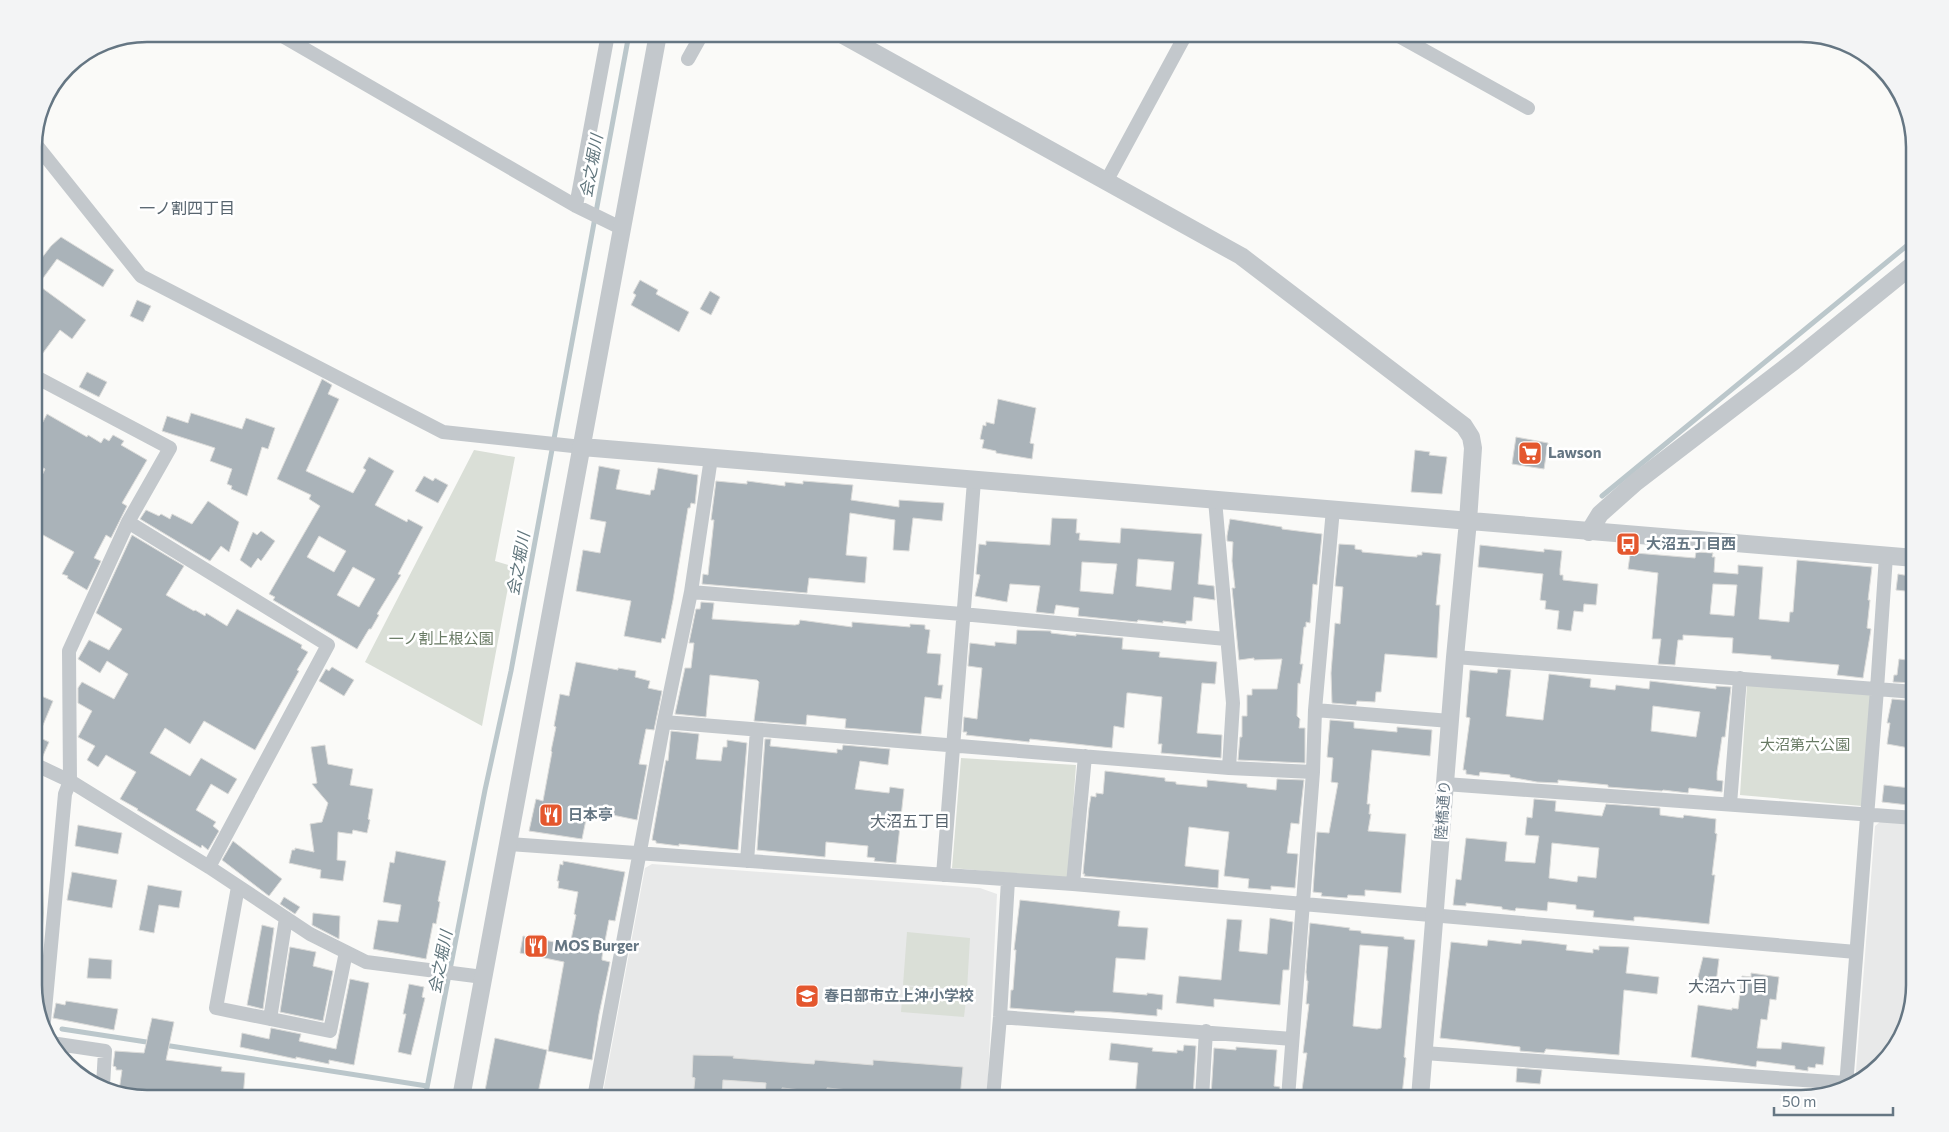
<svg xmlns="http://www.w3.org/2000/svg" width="1949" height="1132" font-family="Commissioner,'Noto Sans JP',sans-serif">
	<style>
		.built { fill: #e8e9e9 }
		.green { fill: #dadfd7 }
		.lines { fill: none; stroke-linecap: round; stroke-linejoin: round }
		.stream { stroke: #bbc7cb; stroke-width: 5 }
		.building { fill: #aab3b9; stroke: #dcdcda; fill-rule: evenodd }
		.minor { stroke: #c3c8cc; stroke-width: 14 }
		.tertiary { stroke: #c3c8cc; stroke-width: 18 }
		.labels { text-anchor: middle; stroke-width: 5; stroke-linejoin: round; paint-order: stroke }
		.poi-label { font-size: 15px; font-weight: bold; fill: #657683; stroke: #fff; text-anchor: start }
		.park-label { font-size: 15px; fill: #687a64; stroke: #fff }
		.street-label { font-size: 15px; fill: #657683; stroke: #fff }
		.water-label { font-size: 16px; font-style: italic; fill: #60757c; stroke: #fff }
		.neighbourhood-label { font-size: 16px; fill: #57646e; stroke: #fff }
		.rim { fill: none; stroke: #657683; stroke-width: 2.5 }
	</style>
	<rect width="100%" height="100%" fill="#fafaf8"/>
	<path class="built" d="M1881,821L1915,824V985L1900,1041L1859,1083L1855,1084L1875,826Z
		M652,864L980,888L997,894L987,1098H602L645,868Z"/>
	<path class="green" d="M474,450L515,457L495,561L512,566L482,726L365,662Z
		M1747,685L1871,695L1862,806L1740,795Z
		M961,758L1076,765L1068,878L952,868Z
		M34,882L43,887L44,913L37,1001L34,992Z
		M907,932L970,938L967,990L903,985Z
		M903,986L967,991L964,1017L901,1012Z"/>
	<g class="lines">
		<path class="stream" d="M1602,496L1915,239
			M62,1029L153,1043
			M164,1045L427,1086
			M425,1098L485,790L511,671L629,34"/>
	</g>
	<path class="building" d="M61,237L114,270L103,287L57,259L38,285L86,320L72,339L60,330L34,365V268L51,246Z
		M640,280L658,290L656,294L689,312L679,332L631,305L636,295L633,293Z
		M710,291L720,297L711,315L700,309Z
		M137,300L151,306L143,322L130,316Z
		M87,372L107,382L99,397L79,387Z
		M322,379L332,385L328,394L339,399L306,471L353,493L366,470L363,468L369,457L394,471L375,505L407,522L408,519L423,527L398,574L401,575L377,614L379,615L371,629H369L357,649L273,600L275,597L269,594L320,506L309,499L311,495L277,479ZM319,536L346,551L334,572L307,557ZM353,567L375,579L359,607L337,595Z
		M998,399L1036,408L1030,443L1034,444L1032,459L996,453V451L982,448L984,440L980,439L983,425L986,426V422L994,424Z
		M191,413L242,429L246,418L275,428L268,449L262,447L247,496L231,489L232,486L227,484L232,469L210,461L215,448L162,431L167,416L188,423Z
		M47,414L87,437L88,435L101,443L104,438L109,441L113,435L124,441L121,445L147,460L122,503L127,506L111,538L106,535L94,558L101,561L87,590L67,578L68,576L62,574L74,552L34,530V493L45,469L34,463V439Z
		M1516,437L1548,443L1544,469L1512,464Z
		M1415,450L1430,452L1429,455L1447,457L1442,494L1411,492Z
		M599,466L620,470L616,489L650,495L651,490H654L658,468L698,475L695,504L691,503L690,508H688L673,600L665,639L662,638L661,643L624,636L631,601L576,591L583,550L600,553L606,522L590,519Z
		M424,476L433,481L435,478L448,485L438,503L415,491Z
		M716,481L747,484V481L785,486V482L803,484V481L853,485L851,500L899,507V500L944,503L942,521L913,518L909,551L893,550L895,520L850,513L846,555L867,557L865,583L809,578L807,593L702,584L703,574L708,575L714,520H711Z
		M208,501L239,522L229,552L221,546L210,561L140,519L146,510L159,516L161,514L170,519L172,514L192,524Z
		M1052,518L1077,519L1076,533H1080L1079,540L1120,543L1121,528L1202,534L1198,584L1214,586L1215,600L1194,597L1192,621H1186V624L1163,621V623L1138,620L1137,622L1078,616L1079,608L1056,605L1054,614L1036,612L1040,586L1010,584L1007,602L975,596L980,575L976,574L979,544L986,545V541L1050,545ZM1138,559L1174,562L1171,590L1136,586ZM1082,562L1117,564L1113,594L1080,591Z
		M1230,519L1282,527V529L1322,534L1317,585L1313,584L1310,623L1306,622V627H1304L1300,664H1303L1300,684L1298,683L1297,716L1300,719L1299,728H1305V763L1238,760L1240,737H1242V716H1247V695H1252V689H1277L1282,659L1254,660V658L1239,660L1232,588H1235L1232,561L1233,542L1227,541V536Z
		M261,531L275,541L261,561L258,558L251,568L240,560L253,532L257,535Z
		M132,535L184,566L166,595L194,611L195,610L205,616L206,613L227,626L237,609L302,645L301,648L308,652L297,670L299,671L255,750L204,721L190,744L165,728L150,753L190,776L201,758L237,779L228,794L211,784L196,810L216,822L213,826L219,831L208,850L202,845L201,848L137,810L138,809L120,799L136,772L106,755L98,767L87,760L95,746L78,737L92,711L78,703V688L82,682L114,699L128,674L107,661L100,673L78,659L89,640L109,650L122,629L96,613Z
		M1339,544L1355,545V549L1362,550V552L1404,556L1417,557V555H1422V552L1441,554L1436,605H1440L1437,658L1385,654L1381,692H1376L1375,702L1357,701L1356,705L1332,703L1331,673L1335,623L1340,624L1343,587L1335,586Z
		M1480,545L1544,552V549L1562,551L1560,569V575H1563V580L1598,584L1596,605L1584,604L1583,612L1574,611L1571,631L1557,629L1559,611L1545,609L1546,601L1540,600L1543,574L1478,567Z
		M1696,552L1713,553L1712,557H1715L1714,572L1738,574V565L1763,567L1759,619L1789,622L1790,612H1793L1797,560L1872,567L1868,600H1870L1867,628L1871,629L1863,678L1837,675L1839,665L1771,659V656L1732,653L1733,638L1683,635V640H1678L1675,665L1658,664L1661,639H1652L1658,573L1628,569L1630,555L1635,556V553L1695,558ZM1713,584L1737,585L1734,616L1710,614Z
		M1898,574L1915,577V592L1896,590Z
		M701,602L714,603L712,619L795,625L799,624L800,620L852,627V622L910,627V624L925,625V629L930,630L927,653L941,654L938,685H943L941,699L925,697L921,734L845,728L846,719L807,715L806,725L754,721L759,682L757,680L710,675L706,717L675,714L685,668H691L694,643H689L696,609H700Z
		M1017,630L1051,631V633L1076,636V634L1123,638L1122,649L1160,652L1159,657L1217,662L1215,684L1202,683L1197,733L1222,735L1221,758L1161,753L1162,744H1158L1162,697L1130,693H1127L1124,728L1114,726L1112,748L1030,739L1029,742L966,735L967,732H963L964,717L977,719L982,668L968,666L970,643L995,646V642L1016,644Z
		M1899,659L1915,661V683L1893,682L1894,675H1897Z
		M576,662L618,670V668L636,671L635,677L650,681L648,688L662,691L654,730L646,729L639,764L647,765L637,820L588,810L582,839L529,831L536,799L543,801L552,752L551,751L556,727L554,726L560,694L569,696Z
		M332,667L354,680L344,696L319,681L326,669L329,671Z
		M1498,669L1511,670L1506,716L1543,720L1549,674L1591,679L1590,687L1615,690L1616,685L1649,689L1650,681L1716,689V686L1731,687L1725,737H1722L1717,772V780L1723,781L1722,792L1689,788L1688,793L1663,790L1662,791L1608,787V785L1558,780V783L1537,782L1510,777V775L1480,772L1479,776L1466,774V770H1463L1470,718L1466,717L1470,670L1497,673ZM1653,706L1700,712L1696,737L1651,731Z
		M34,693L53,701L38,737L49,742L42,758L34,755Z
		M1892,699L1915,701L1914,729H1915V749L1887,744L1890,723H1887Z
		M1330,720L1354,722V728L1397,732V727L1432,730L1430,756L1372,750L1367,804H1370L1369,814H1371L1368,831L1406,834L1401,893L1365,890V896L1348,895L1347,898L1321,896L1322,893L1313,892L1317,832L1329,833L1338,783L1331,782L1333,758L1327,757Z
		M671,731L699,734L696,759L721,761L723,747H727V740L747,743L738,850L679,844V846L656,843V841L652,840L666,760L668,761Z
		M765,739H771L770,746L837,753V749L842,750L843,745L890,749L888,765L860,761L855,789L889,793L890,787L904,789L896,863L874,861L875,858L867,857L868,846L826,842L825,857L757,850Z
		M325,745L328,764L353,769L350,785L373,789L368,819L370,820L367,833L353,830L352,834L338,832L337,860L346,861L343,881L320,878L321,870L289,863L292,850H295V848L314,852L310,824L322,822L328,803L312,784L317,783L311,747Z
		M1105,771L1165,778V781L1176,782V784L1207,787V780L1247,784V787L1276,790L1277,779L1304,780L1299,824L1291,823L1287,853L1298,854L1295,888L1271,886V890L1248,888L1249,879L1224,876L1229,832L1189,827L1185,866L1219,870L1218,888L1084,876L1085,874H1083L1089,808L1091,796L1096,797V793L1103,794Z
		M1884,785L1910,788L1908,805L1882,802Z
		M1534,799L1556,801L1555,811L1602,816L1606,804L1660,808V815L1683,818L1684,815L1716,819L1715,833L1717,834L1712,875H1715L1709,924L1640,917H1634V921L1593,917L1594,911L1576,909V905L1548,902L1547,911L1516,908L1515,911L1502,909V907L1466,903V906L1453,905L1456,879L1461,880L1466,838L1507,842L1505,861L1535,863L1539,836L1525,835L1527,817L1532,818ZM1552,843L1599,848L1596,878L1578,876L1577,882L1549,878Z
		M78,825L122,833L118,854L75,846Z
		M233,841L282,879L269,896L222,860Z
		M396,851L446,861L438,901L440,902L436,924L433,923L426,959L373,949L378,920L398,922L401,905L383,902L390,862L394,863Z
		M563,861L625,872L615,921L609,920L602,957V960L610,962L599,1014L592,1060L548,1051L564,962L520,953L523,936L570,945L576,915L574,914L578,892L558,888L559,881H557L560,864L563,865Z
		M72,872L117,880L112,908L67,900Z
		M148,885L182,891L179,908L159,905L154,933L139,930Z
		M284,897L300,907L295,914L280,904Z
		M1020,900L1120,911L1118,926L1148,928L1145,960L1116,958L1113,992L1147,995V993L1163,995L1162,1010L1157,1009V1016L1111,1012L1075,1011L1074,1013L1010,1008L1011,990H1013L1016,950H1014Z
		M313,913L340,916L339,939L312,925Z
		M1270,918L1293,922L1289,970H1283L1280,1005L1214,999V1007L1176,1003L1179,976L1221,980L1227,919L1242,920L1239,951L1267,954Z
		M1310,923L1350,928L1349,930L1361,931V933L1404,937V939L1415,940L1404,1057L1406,1058L1402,1095L1366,1090L1365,1098H1297V1089L1302,1090L1307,1053H1303L1309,1004H1306L1308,981H1307L1306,972ZM1360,945L1388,947L1381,1028L1377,1029L1353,1026Z
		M262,925L274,928L263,1009L247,1005Z
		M1488,940L1521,944L1522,940L1535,941L1567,945L1566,950L1593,953V949L1599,950V946L1629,947L1626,973L1659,977L1657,994L1624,990L1619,1055L1546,1049L1544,1053L1520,1051V1047L1440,1038L1451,942L1487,946Z
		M290,947L316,952L313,966L333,971L323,1021L280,1012Z
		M1703,957L1719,959L1716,983L1697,981Z
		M89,958L112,960L111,979L87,978Z
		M1751,973L1779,977L1776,1000L1770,999L1767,1020L1761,1019L1757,1048L1781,1049L1782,1042L1825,1047L1823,1065L1816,1064L1815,1068L1808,1067V1071L1795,1069V1066L1757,1061L1756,1067L1691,1057L1698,1005L1732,1010V1008L1738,1009L1742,976L1751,977Z
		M350,979L369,983L354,1065L329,1060V1064L296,1057V1059L240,1047L242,1033L269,1039L271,1028L301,1034L299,1041L336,1049Z
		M409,984L424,987L422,997L425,998L411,1055L398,1052L406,1014H403Z
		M66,1001L118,1009L114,1030L53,1018L56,1003L65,1005Z
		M152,1018L174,1022L166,1060L222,1067L221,1071L245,1073L243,1098H147L119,1091L122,1070H116V1067L113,1066L115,1051L144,1053Z
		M495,1038L547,1050L537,1098H493L484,1096Z
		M1111,1043L1153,1048L1152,1051L1177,1053V1050L1183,1051L1184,1045L1196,1046L1193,1098H1135L1138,1063L1109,1060Z
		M1236,1047L1277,1050L1274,1086L1280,1087L1279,1098H1229L1211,1096L1214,1048L1236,1050Z
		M693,1055L734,1056L733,1058L814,1064L815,1060L873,1065V1060L963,1067L960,1098H870L871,1092L827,1088L826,1097L812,1096V1091L782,1088L781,1096L765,1095L766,1083L723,1080L722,1098H693L695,1078L692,1077Z
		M1517,1068L1542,1070L1540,1084L1516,1082Z"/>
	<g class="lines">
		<path class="minor" d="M279,34L576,206L621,228
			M1395,34L1528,108
			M688,59L702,34
			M34,142L141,276L443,432L582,447
			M1107,180L1186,34
			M576,206L608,34
			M34,376L170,448L128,522L69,651L70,781L65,794L44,1021
			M1215,500L1233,703L1229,768
			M128,522L328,645L209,867
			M691,592L962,614L1226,639
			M1455,657L1915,692
			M1315,710L1450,721
			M664,722L1229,768L1313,772
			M34,764L70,781L209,867L310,934L366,962L483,977
			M1445,784L1915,818
			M1730,804L1740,678
			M509,844L1073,884L1856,952
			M747,861L757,730
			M943,875L974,481
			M1073,884L1085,756
			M238,887L216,1008L330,1031L346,952
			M1000,1017L1292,1039
			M270,1019L286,918
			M51,1043L105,1051L103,1086
			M1424,1053L1846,1083
			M1846,1086L1877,689L1886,556
			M594,1098L664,722L691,592L711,458
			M993,1098L1000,1017L1008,880
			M1202,1098L1206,1031
			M1288,1098L1313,772L1315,710L1333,509"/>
		<path class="tertiary" d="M841,34L1241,256L1464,426L1471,437L1473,448L1468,521L1455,657L1420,1098
			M582,447L1915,558
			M1589,532L1600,514L1636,482L1794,361L1915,263
			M461,1098L658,34"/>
	</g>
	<defs>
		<g id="supermarket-square" transform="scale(1.25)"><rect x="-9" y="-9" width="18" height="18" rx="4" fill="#e4572e" stroke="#fff"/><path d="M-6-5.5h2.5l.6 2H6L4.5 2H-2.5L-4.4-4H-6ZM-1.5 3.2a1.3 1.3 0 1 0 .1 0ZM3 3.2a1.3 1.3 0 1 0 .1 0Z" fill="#fff"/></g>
		<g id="bus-square" transform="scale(1.25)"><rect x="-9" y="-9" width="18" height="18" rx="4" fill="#e4572e" stroke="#fff"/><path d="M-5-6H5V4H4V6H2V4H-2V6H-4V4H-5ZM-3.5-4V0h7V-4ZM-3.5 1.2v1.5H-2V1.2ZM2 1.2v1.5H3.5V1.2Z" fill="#fff"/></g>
		<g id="restaurant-square" transform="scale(1.25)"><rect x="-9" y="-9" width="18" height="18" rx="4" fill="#e4572e" stroke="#fff"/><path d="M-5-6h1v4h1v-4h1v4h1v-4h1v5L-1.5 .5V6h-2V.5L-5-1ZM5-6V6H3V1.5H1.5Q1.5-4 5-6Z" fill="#fff"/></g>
		<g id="school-square" transform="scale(1.25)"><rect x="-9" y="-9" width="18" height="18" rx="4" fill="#e4572e" stroke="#fff"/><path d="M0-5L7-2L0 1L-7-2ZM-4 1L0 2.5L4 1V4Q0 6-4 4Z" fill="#fff"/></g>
	</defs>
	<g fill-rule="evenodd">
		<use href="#supermarket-square" x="1530" y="453"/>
		<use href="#bus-square" x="1628" y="544"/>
		<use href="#restaurant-square" x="551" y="815"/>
		<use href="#restaurant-square" x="536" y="946"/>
		<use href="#school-square" x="807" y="996"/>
	</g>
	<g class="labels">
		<g class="poi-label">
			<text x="1548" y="458">Lawson</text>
			<text x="1646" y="549">大沼五丁目西</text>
			<text x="568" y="820">日本亭</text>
			<text x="554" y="951">MOS Burger</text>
			<text x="824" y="1001">春日部市立上沖小学校</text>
		</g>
		<g class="park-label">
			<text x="441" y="644">一ノ割上根公園</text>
			<text x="1805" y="750">大沼第六公園</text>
		</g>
		<g class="street-label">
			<text transform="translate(1443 810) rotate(-86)" y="5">陸橋通り</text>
		</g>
		<g class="water-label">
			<text transform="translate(591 166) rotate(-80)" y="6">会之堀川</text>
			<text transform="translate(518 564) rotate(-80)" y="6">会之堀川</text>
			<text transform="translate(440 962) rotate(-79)" y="6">会之堀川</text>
		</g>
		<g class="neighbourhood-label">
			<text x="187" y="214">一ノ割四丁目</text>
			<text x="910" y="827">大沼五丁目</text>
			<text x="1728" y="992">大沼六丁目</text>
		</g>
	</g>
	<path d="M0 0H1949V1132H0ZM147 42H1801A105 105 0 0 1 1906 147V985A105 105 0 0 1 1801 1090H147A105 105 0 0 1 42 985V147A105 105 0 0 1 147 42Z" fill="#f3f4f5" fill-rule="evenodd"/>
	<path class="rim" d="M147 42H1801A105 105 0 0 1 1906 147V985A105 105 0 0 1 1801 1090H147A105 105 0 0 1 42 985V147A105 105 0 0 1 147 42Z"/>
	<path d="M1774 1107v8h119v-8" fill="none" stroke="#657683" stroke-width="2.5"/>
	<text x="1782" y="1107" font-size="15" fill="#657683" stroke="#ffffff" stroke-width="4" paint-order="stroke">50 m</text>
</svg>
